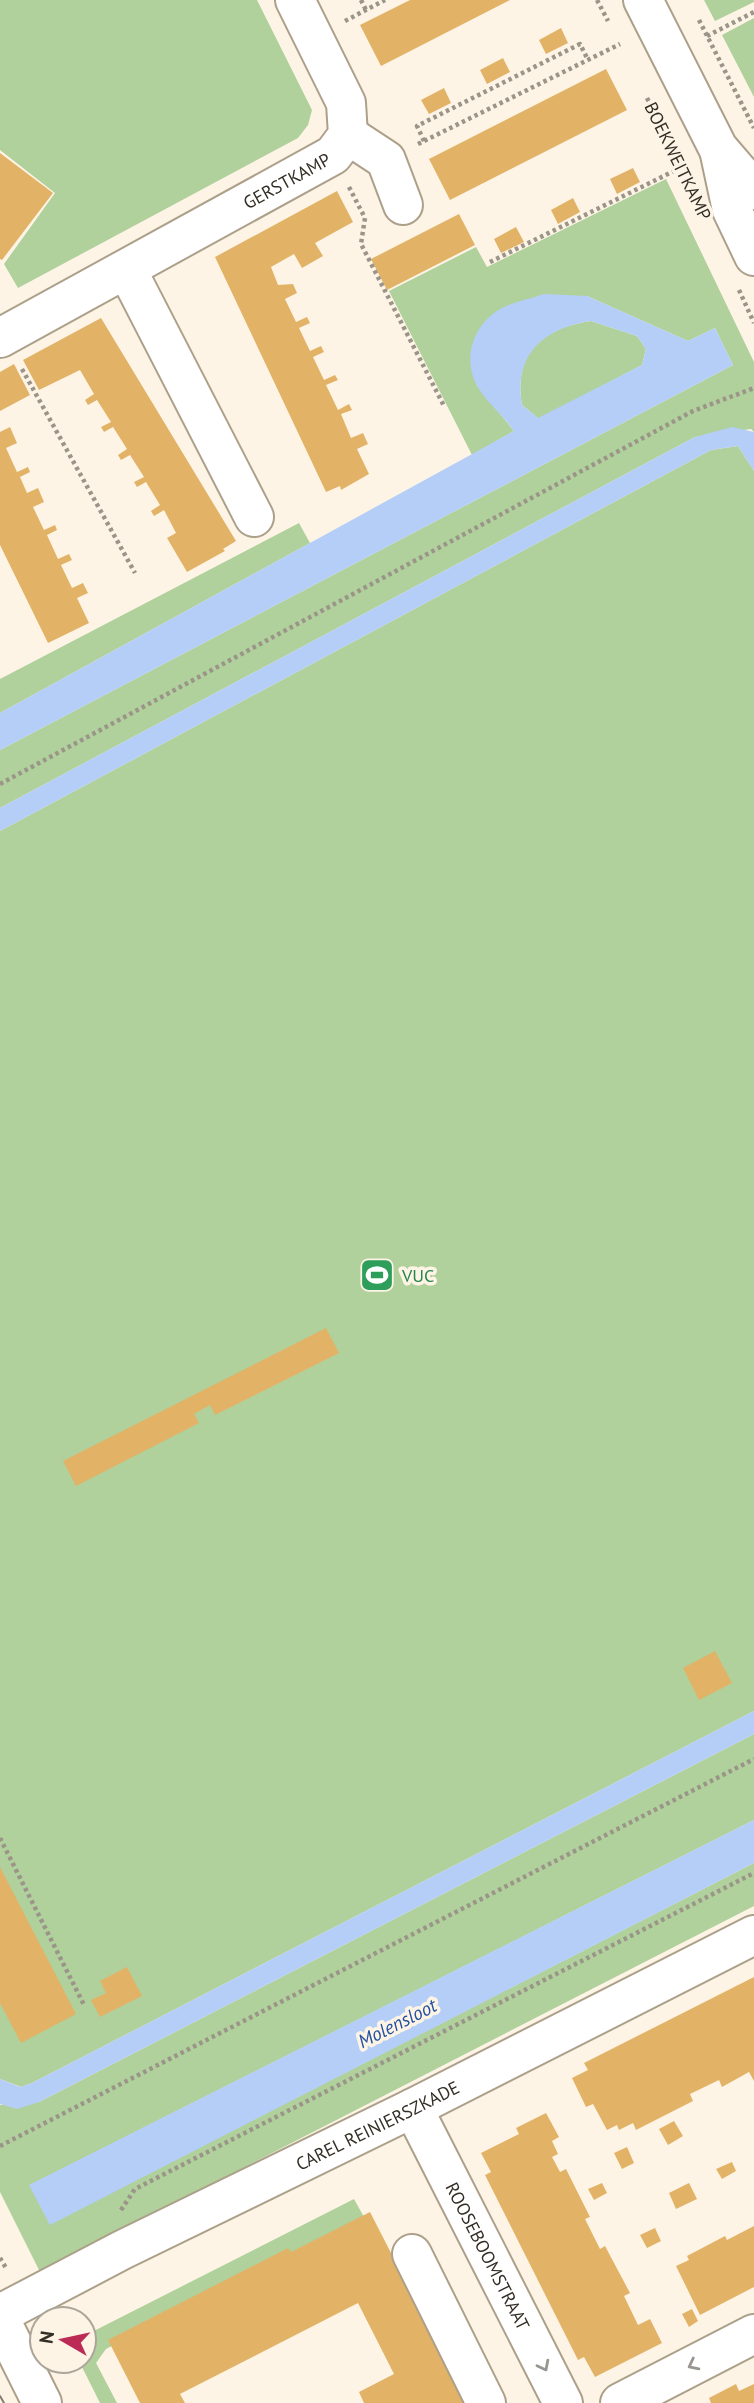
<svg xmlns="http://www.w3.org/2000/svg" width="754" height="2403" font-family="'PT Sans',sans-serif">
<rect width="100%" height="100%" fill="#fdf4e6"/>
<path fill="#b0d09c" d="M0 0H257L312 110 308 125 298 138 18 288 4 264 55 193 0 150Z
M704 0H754V2L715 21Z
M754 18V97L722 35Z
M666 179 754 362V432L751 429 695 437 0 808V750L733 365 715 328 688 341 587 296 476 384 514 431 472 455 389 291 476 247 487 267Z
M591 321 637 336 646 349 642 365 539 419 522 405C513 353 543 328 591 321Z
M738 446 754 471V1711L32 2083 21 2087 0 2079V831L711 450Z
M299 523 310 543 0 713V679Z
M754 1734V1820L30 2185 50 2224 754 1863V1906L40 2272 0 2192V2105L39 2102Z
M354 2199 364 2217 106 2349 96 2363 117 2403H100L79 2361H84V2336Z"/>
<path fill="#b4cef8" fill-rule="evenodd" d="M544 294 587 296 688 341 715 328 733 365 0 750V713L514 431C503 415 485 401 476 384 462 356 475 322 502 308 514 302 530 299 544 294ZM591 321 637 336 646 349 642 365 538 418 522 405C513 354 544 328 591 321Z
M732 427 754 432V471L738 446 711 450 0 831V808L695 437Z
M754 1711V1734L39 2102 17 2109 0 2104V2079L20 2087 32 2083Z
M754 1820V1863L50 2225 29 2185Z"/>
<path fill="#e2b366" d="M410 0H510L381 66 360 25Z
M561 28 568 43 546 54 539 40Z
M503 58 510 72 487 84 480 70Z
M606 69 627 110 450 200 429 159Z
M444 88 451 103 429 114 421 100Z
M0 153 53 193 2 260 0 259Z
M633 168 640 182 617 194 610 179Z
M337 191 353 222 315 243 323 256 302 268 294 254 271 267 278 285 293 284 297 293 285 299 296 322 307 317 310 323 299 328 310 351 321 346 324 352 313 357 324 380 335 375 338 380 326 385 338 410 349 404 352 410 341 414 351 438 363 433 368 444 357 449 369 474 341 490 340 486 326 492 215 257Z
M573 198 580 212 558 224 551 210Z
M459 214 475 245 387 290 371 259Z
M516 227 524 242 501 253 494 239Z
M101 318 236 541 223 549 225 551 187 572 167 538 176 533 164 510 154 516 151 511 160 505 146 482 137 487 134 482 144 477 130 455 121 460 118 455 127 449 113 427 104 432 101 427 111 422 97 400 88 405 85 400 94 394 80 370 39 390 23 360Z
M14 364 30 395 0 411V372Z
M10 427 17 443 6 448 17 472 28 467 30 472 20 477 27 493 38 488 44 502 33 507 44 530 55 525 57 530 47 535 58 559 69 554 72 560 61 565 72 588 83 583 88 593 77 598 89 623 48 643 0 545V432Z
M326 1328 339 1353 215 1415 210 1405 194 1414 199 1423 76 1486 63 1461Z
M715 1651 732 1683 699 1700 683 1668Z
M0 1867 76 2014 21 2043 0 2003Z
M127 1967 142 1996 100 2017 91 2000 106 1993 100 1981Z
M754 1977V2081L749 2072 722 2087 719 2080 690 2094 693 2101 636 2130 633 2123 619 2130 617 2125 607 2130 593 2104 586 2107 572 2078 588 2070 584 2063Z
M546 2113 559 2137 552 2141 558 2154 552 2157 560 2172 566 2169 590 2217 585 2219 600 2249 605 2246 630 2293 624 2296 638 2325 650 2319 662 2343 595 2377 584 2357 578 2360 485 2175 491 2172 481 2153 519 2134 516 2128Z
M674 2121 683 2136 668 2145 659 2129Z
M627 2147 634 2163 622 2169 614 2153Z
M732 2162 736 2171 722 2179 716 2169Z
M602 2183 607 2193 594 2200 588 2189Z
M689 2183 697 2199 676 2209 669 2193Z
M370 2212 468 2403H364L359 2392 394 2374 358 2303 180 2394 185 2403H140L108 2340 288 2248 291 2252Z
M754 2226V2287L700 2315 676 2266 689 2260 687 2256 725 2236 727 2240Z
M655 2228 661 2241 647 2248 640 2235Z
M692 2309 698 2321 689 2327 682 2314Z
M736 2384 739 2391 754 2384V2403H711L709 2398Z"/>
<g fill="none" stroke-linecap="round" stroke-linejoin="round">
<g stroke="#ada08a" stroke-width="42">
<g id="minor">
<path d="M643 0 718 148 754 190"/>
<path d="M348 135 386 160 403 205"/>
<path d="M720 154 732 210 754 256"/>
<path d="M127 270 254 517"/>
<path id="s1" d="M0 338 333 155 348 135 346 103 295 0"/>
<path id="s2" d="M413 2108 563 2403"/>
<path d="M412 2254 486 2403"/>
<path id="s3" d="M0 2314 122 2250 413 2108 754 1935"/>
<path d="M0 2319 42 2403"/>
<path d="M620 2403 754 2334"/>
</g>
</g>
<path stroke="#9b9489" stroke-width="4.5" stroke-dasharray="3.5 3.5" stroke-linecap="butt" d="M361 0 366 10
M597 0 608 21
M699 20 754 128
M345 21 385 0
M707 36 754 12
M647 98 682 168
M424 141 417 126 580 44 588 60
M418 144 620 44
M349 187 365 218 361 244 444 406
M490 262 682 167
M739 290 754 323
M22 369 135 573
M0 784 693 411 754 388
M0 1838 84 2005
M0 2146 754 1759
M121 2210 135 2189 754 1873
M0 2258 6 2268"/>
<use href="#minor" stroke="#fff" stroke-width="38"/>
<path stroke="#857e73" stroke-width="2" d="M0 2396 4 2403"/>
</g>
<defs><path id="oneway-chevron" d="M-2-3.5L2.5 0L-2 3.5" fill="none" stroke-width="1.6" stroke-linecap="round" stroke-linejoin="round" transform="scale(1.75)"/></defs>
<g stroke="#999692">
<use href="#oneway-chevron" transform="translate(693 2365) rotate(153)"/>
<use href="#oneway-chevron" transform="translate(544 2366) rotate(63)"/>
</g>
<defs>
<g id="stadium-square" transform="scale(1.75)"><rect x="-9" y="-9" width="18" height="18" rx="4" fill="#2e9e5b" stroke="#fdf4e6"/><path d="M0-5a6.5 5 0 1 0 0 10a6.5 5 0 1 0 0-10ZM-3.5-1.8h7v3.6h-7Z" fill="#fff"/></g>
</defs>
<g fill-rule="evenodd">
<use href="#stadium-square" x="377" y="1275"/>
</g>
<g text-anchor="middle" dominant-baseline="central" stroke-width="7" stroke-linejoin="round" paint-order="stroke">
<g font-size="18" fill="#332e25" stroke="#fdf4e6">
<text transform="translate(678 161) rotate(64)">BOEKWEITKAMP</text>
<text stroke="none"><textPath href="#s1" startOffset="327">GERSTKAMP</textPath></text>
<text stroke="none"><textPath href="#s3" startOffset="422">CAREL REINIERSZKADE</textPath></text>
<text stroke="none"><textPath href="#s2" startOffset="166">ROOSEBOOMSTRAAT</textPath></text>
</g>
<g font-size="18" fill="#27864d" stroke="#fdf4e6" text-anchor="start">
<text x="402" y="1275">VUC</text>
</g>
<g font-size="19" font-style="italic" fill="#2251a1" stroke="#fdf4e6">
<text transform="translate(397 2023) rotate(-27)">Molensloot</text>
</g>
</g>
<g transform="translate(63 2340) rotate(279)"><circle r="33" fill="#fdf4e6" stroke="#aca599" stroke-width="2"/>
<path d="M0-5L12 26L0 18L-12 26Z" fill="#bb2b56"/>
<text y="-10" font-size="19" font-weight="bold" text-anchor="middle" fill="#332e25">N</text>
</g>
</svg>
